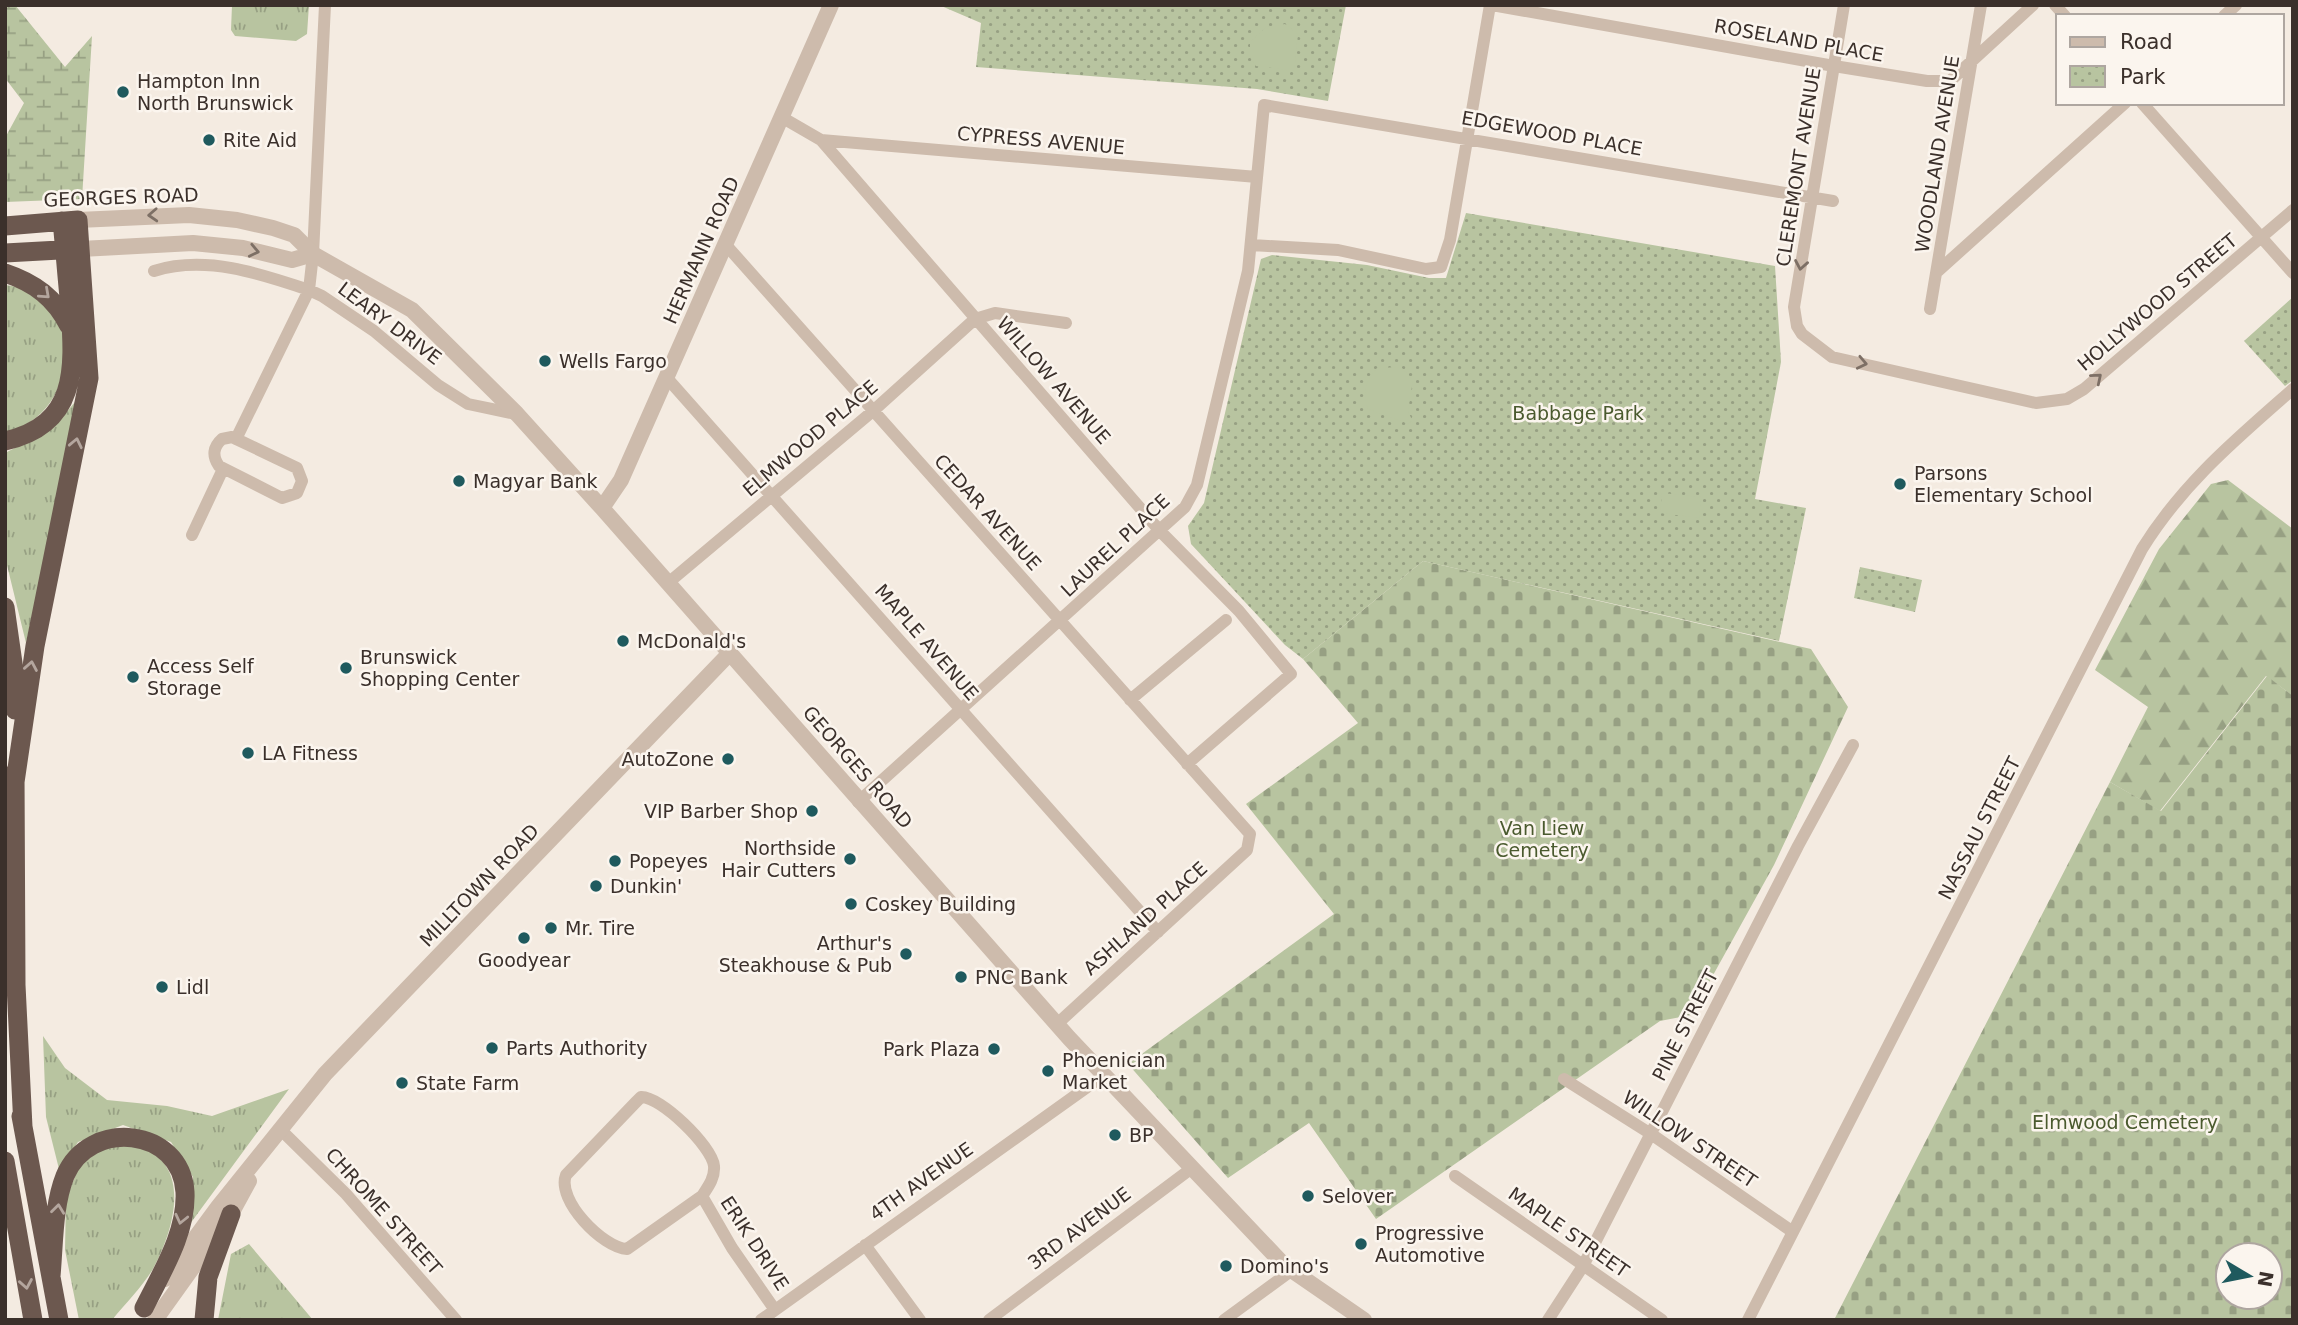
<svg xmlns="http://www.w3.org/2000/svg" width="2298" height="1325" font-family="'DejaVu Sans',sans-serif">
<defs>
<pattern id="grass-tufts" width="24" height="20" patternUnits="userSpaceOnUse" patternTransform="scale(1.75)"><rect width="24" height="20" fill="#b8c4a0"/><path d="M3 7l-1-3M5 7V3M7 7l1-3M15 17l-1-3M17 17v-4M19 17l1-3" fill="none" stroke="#97a083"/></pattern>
<pattern id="forest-firs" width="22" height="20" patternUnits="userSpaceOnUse" patternTransform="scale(1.75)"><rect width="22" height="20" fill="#b8c4a0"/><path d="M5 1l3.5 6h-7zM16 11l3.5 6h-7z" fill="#97a083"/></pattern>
<pattern id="wetland-marsh" width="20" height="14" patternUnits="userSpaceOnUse" patternTransform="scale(1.75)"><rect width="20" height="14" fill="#b8c4a0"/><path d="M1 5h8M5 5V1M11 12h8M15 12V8" fill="none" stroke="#97a083"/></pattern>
<pattern id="cemetery-stones" width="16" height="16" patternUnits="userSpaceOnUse" patternTransform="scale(1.75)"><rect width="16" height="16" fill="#b8c4a0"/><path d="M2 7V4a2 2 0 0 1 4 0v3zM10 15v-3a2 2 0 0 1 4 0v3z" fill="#97a083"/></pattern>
<pattern id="park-dots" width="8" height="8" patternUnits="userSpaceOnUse" patternTransform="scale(1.75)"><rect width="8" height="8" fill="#b8c4a0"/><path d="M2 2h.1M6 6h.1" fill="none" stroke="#97a083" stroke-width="1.8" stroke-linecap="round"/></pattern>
</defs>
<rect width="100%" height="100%" fill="#f4ebe1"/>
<path fill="url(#grass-tufts)" d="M232 5H309L307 34 296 41 235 36 231 30Z
M5 285C86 291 84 416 5 432Z
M81 395 26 643 5 557V453L52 429Z
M43 1036 65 1068 107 1100 167 1106 212 1116 289 1089 187 1228 193 1177 171 1142 123 1125 78 1142 59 1169 46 1117Z
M110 1145C120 1145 133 1144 142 1148 194 1167 172 1234 153 1269 142 1287 125 1304 112 1320H79L65 1250 66 1198 81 1163Z
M249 1244 313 1320H218L231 1254Z"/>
<path fill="url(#forest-firs)" d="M2228 480 2293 529V696L2266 676 2160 811 2110 782 2148 707 2095 670 2159 549 2211 484Z"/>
<path fill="url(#wetland-marsh)" d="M5 5H15L65 67 92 36 82 199 5 202V138L24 103 5 78Z"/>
<path fill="url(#cemetery-stones)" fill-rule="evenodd" d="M1423 561 1811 649 1848 707 1774 865 1691 1015 1660 1021 1376 1219 1309 1123 1228 1178 1128 1064 1334 914 1246 804 1358 723 1303 659Z
M2267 676 2293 696V1320H1834L2110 782 2161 811ZM2228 1255H2270V1297H2228Z"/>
<path fill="url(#park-dots)" d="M939 5H1346L1328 101 1257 89 976 67 981 23Z
M1466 213 1775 266 1781 362 1755 499 1806 508 1779 641 1423 561 1303 659 1285 645 1191 544 1188 526 1204 503 1261 259 1272 255 1367 265 1429 278H1446Z
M2293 297V380L2285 386 2244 341Z
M1860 567 1922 580 1915 612 1854 598Z"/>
<path fill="#b8c4a0" d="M1285 24 1298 34 1294 71 1256 66 1250 57V42L1266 27Z
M1401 367 1413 380 1408 411 1412 420 1409 424 1368 409C1362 392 1366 381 1377 368Z
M1662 493 1701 497 1699 518 1660 513Z"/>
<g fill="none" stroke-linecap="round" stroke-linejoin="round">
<path stroke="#cdbbac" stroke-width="12" d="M1492 5 1834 66 1927 81H1950L2033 5
M1844 5 1794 307 1797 326 1802 334 1832 357 2036 403 2067 399 2084 389 2293 210
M2055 5 2065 16
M2224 16 2236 5
M2142 103 2293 273
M783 118 821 140 1160 531 1239 611 1291 674 1187 764
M821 140 1257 177
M726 245 1250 834 1247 850 1057 1024
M1252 245 1338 250 1426 269 1441 267 1450 240 1490 5
M154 271C205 255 259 273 309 290L322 296 374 331 438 385 468 404 516 414
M1938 271 2125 103
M1930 309 1981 5
M667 378 1158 932
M232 437 297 468 302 481 297 493 282 498 219 466C212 456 213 447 222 439Z
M236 439 309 290 313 254 325 5
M192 535 223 469
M668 583 873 411 975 319 995 313 1066 323
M1130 700 1226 620
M858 802 1185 507 1197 485 1248 271 1264 105 1833 201
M1564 1079 1651 1134 1793 1232
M281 1130 346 1194 456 1320
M1455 1176 1662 1320
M702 1196 627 1249C603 1248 556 1200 566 1175L636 1102 641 1097C660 1096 712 1146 714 1166 715 1178 708 1187 702 1196L732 1248 775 1310
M865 1245 920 1320
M761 1320 1104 1075
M989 1320 1192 1168
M1224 1320 1291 1271
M1548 1320 1583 1266 1798 846 1853 745
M1748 1320 2142 549C2183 483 2235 440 2293 389"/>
<path stroke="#cdbbac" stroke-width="16" d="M78 220 189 215 237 220 273 228 294 235 313 254 412 310 517 414 602 508 1069 1038 1284 1265 1364 1320
M81 249 193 243 243 248 292 260 313 254
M602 508 621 480 831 5
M165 1279 218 1207 325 1074 729 654
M155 1320 231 1214 249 1181"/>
<path stroke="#6c584f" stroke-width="19" d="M5 226 78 220 89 378 35 646 15 782
M5 253 78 249
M5 273C35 283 55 298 69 326
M5 441C79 424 74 367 70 307 67 279 65 250 62 221
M5 607 13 663 15 710
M15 772 16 985 23 1127
M21 1116 59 1320
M5 1161 33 1320
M51 1276C54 1244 53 1206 65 1176 89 1118 181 1127 185 1192 187 1233 161 1273 144 1308
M204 1320 208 1277 231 1214"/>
</g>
<defs><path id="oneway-chevron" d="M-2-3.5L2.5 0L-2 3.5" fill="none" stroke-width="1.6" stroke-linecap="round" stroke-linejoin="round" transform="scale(1.75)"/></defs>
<g stroke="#7d6f65">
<use href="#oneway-chevron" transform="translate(153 215) rotate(177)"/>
<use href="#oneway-chevron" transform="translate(254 251) rotate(12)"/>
<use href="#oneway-chevron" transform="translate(1801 265) rotate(100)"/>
<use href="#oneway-chevron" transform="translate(1862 363) rotate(12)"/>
<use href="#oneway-chevron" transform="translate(2097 378) rotate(-40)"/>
</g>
<g stroke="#b4a69e">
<use href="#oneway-chevron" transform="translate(45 294) rotate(42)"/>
<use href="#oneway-chevron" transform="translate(76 443) rotate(-78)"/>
<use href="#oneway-chevron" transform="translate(31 666) rotate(-80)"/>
<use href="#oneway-chevron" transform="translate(58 1209) rotate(-83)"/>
<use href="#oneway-chevron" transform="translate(181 1219) rotate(103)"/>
<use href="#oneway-chevron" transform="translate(26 1284) rotate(80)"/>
</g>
<g fill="#1f5a5e" stroke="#fbf5ee" stroke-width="2.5">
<circle cx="123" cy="92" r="7"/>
<circle cx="209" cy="140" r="7"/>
<circle cx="545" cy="361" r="7"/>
<circle cx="459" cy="481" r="7"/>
<circle cx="1900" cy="484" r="7"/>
<circle cx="623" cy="641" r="7"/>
<circle cx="346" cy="668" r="7"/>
<circle cx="133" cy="677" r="7"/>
<circle cx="248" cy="753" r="7"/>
<circle cx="728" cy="759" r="7"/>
<circle cx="812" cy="811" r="7"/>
<circle cx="850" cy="859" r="7"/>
<circle cx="615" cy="861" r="7"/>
<circle cx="596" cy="886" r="7"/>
<circle cx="851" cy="904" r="7"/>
<circle cx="551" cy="928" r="7"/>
<circle cx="524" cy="938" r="7"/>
<circle cx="906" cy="954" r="7"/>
<circle cx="961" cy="977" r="7"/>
<circle cx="162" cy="987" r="7"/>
<circle cx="492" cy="1048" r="7"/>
<circle cx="994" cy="1049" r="7"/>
<circle cx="1048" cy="1071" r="7"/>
<circle cx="402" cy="1083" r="7"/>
<circle cx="1115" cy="1135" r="7"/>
<circle cx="1308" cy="1196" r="7"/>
<circle cx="1361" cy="1244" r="7"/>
<circle cx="1226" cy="1266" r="7"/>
</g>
<g text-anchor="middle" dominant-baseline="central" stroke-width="5" stroke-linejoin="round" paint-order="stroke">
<g font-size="19" fill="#3b302b" stroke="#fbf5ee">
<text transform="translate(1799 40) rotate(10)">ROSELAND PLACE</text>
<text transform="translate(1552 133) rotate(10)">EDGEWOOD PLACE</text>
<text transform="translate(1041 140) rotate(5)">CYPRESS AVENUE</text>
<text transform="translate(1937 154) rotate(-81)">WOODLAND AVENUE</text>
<text transform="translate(1798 167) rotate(-81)">CLEREMONT AVENUE</text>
<text transform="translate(121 197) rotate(-2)">GEORGES ROAD</text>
<text transform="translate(701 250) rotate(-66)">HERMANN ROAD</text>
<text transform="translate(2157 302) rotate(-40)">HOLLYWOOD STREET</text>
<text transform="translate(390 323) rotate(37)">LEARY DRIVE</text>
<text transform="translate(1054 380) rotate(49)">WILLOW AVENUE</text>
<text transform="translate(810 438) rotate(-40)">ELMWOOD PLACE</text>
<text transform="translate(988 512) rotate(48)">CEDAR AVENUE</text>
<text transform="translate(1115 545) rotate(-43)">LAUREL PLACE</text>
<text transform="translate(927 642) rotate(49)">MAPLE AVENUE</text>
<text transform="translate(858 767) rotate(49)">GEORGES ROAD</text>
<text transform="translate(1979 828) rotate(-63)">NASSAU STREET</text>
<text transform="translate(479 885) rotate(-46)">MILLTOWN ROAD</text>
<text transform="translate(1145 918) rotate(-42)">ASHLAND PLACE</text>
<text transform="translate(1685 1025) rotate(-63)">PINE STREET</text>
<text transform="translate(1690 1139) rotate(34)">WILLOW STREET</text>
<text transform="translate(921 1181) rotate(-35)">4TH AVENUE</text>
<text transform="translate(384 1211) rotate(48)">CHROME STREET</text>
<text transform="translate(1079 1228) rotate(-37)">3RD AVENUE</text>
<text transform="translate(1569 1232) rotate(35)">MAPLE STREET</text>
<text transform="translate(755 1243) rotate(57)">ERIK DRIVE</text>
</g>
<g font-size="19" fill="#3b302b" stroke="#fbf5ee" text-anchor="start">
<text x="137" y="81">Hampton Inn<tspan x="137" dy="22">North Brunswick</tspan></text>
<text x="223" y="140">Rite Aid</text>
<text x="559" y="361">Wells Fargo</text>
<text x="1914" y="473">Parsons<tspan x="1914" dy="22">Elementary School</tspan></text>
<text x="473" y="481">Magyar Bank</text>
<text x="637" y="641">McDonald's</text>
<text x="360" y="657">Brunswick<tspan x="360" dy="22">Shopping Center</tspan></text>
<text x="147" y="666">Access Self<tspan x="147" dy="22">Storage</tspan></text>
<text x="262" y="753">LA Fitness</text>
<text x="714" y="759" text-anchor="end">AutoZone</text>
<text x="798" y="811" text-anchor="end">VIP Barber Shop</text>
<text x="836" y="848" text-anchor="end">Northside<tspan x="836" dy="22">Hair Cutters</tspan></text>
<text x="629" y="861">Popeyes</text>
<text x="610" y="886">Dunkin'</text>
<text x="865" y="904">Coskey Building</text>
<text x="565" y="928">Mr. Tire</text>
<text x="892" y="943" text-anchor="end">Arthur's<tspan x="892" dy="22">Steakhouse &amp; Pub</tspan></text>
<text x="524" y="960" text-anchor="middle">Goodyear</text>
<text x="975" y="977">PNC Bank</text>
<text x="176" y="987">Lidl</text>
<text x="506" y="1048">Parts Authority</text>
<text x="980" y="1049" text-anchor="end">Park Plaza</text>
<text x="1062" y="1060">Phoenician<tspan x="1062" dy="22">Market</tspan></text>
<text x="416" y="1083">State Farm</text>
<text x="1129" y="1135">BP</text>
<text x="1322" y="1196">Selover</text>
<text x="1375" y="1233">Progressive<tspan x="1375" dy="22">Automotive</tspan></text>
<text x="1240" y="1266">Domino's</text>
</g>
<g font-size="19" fill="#4a5a2e" stroke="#fbf5ee">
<text x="1578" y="413">Babbage Park</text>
<text x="1542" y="828">Van Liew<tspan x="1542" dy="22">Cemetery</tspan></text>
<text x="2125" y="1122">Elmwood Cemetery</text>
</g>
</g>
<rect width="2298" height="1325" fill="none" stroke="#3b302b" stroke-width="14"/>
<rect x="2056" y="14" width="228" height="91" fill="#fbf5ee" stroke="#aea6a0" stroke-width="2"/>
<rect x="2070" y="37" width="35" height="10" fill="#cdbbac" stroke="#aea6a0" stroke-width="2"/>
<text x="2120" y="49" font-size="21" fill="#3b302b">Road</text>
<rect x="2070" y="66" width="35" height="21" fill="url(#park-dots)" stroke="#aea6a0" stroke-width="2"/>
<text x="2120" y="84" font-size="21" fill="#3b302b">Park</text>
<g transform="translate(2249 1276) rotate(100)"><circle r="33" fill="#fbf5ee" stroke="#aea6a0" stroke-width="2"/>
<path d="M0-5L12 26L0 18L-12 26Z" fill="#1f5a5e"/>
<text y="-10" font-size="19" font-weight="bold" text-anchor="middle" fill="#3b302b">N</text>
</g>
</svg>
